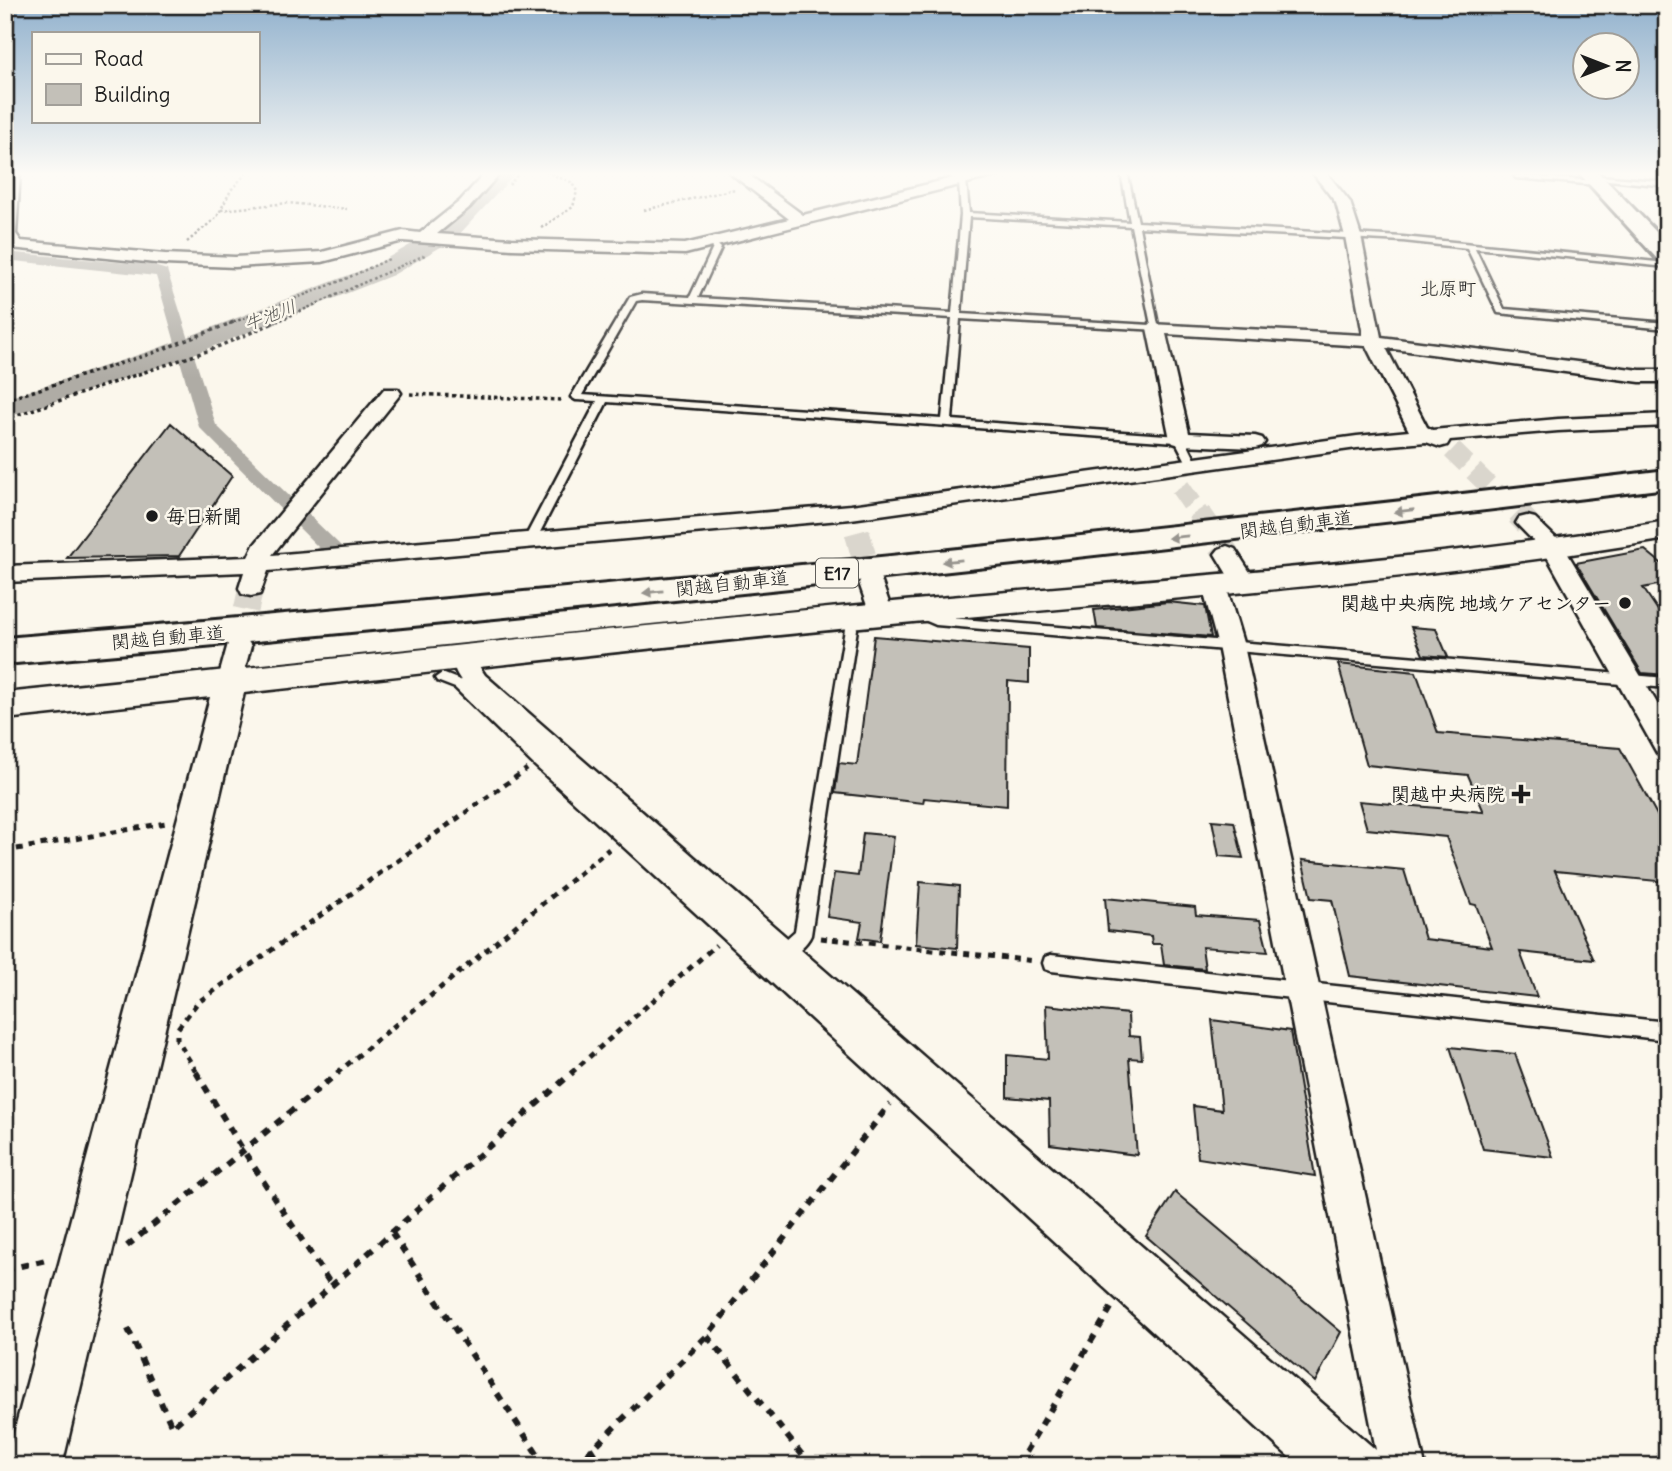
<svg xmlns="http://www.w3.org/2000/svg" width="1672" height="1471" font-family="Delius,'Klee One',sans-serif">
<rect width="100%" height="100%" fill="#fbf7ec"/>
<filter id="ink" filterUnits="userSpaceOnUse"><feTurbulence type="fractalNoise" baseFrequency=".0143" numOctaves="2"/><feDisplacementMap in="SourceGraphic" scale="14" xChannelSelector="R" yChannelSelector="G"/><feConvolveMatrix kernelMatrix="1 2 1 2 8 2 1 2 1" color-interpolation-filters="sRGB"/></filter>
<g filter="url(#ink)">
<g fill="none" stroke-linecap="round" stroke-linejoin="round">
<path fill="#afaca5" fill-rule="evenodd" d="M5 252 151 265 167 270 216 425 341 546 344 551 341 556H327L199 427 156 276 5 260Z"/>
<path fill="#afaca5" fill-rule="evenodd" d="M495 172H517L456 238 393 275 176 361 5 418V399L156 349 375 265 440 228Z"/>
</g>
<path fill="#c3c0b8" stroke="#1c1c1c" stroke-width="2" d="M171 423 232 476 179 556 67 558Z
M1645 550 1667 568V583L1643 588 1667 624V675L1642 673 1576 563Z
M1168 602 1205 606 1211 637 1097 628 1094 610Z
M1411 627 1436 629 1448 657 1423 655Z
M874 636 1029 649V683L1008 681 1007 806 924 798 923 803 835 793 839 763 857 765Z
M1338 664 1416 672 1438 733 1620 748 1667 833V882L1555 871 1594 960 1520 952 1537 997 1350 976 1332 900 1311 898 1302 860 1404 870 1425 939 1492 947 1476 905 1471 904 1446 837 1367 829 1359 801 1484 812 1468 775 1367 765Z
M1212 820 1234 822 1243 858 1219 856Z
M863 833 894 836 880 941 859 938 862 922 827 917 834 873 858 876Z
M920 882 959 886 957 948 916 944Z
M1105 898 1195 907 1196 915 1260 920 1268 952 1202 947 1205 969 1164 965 1161 944H1152L1151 936 1108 931Z
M1046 1005 1128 1014 1129 1036 1140 1037 1142 1059 1129 1058 1137 1155 1050 1144 1049 1101 1007 1097V1055L1048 1059Z
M1212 1020 1290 1031 1315 1176 1198 1158 1193 1106 1222 1110Z
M1450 1047 1515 1054 1553 1157 1483 1149Z
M1175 1192 1341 1332 1315 1382 1146 1236Z"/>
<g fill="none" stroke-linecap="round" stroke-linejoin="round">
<path stroke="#dad6cd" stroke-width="20" stroke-dasharray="20 10" stroke-linecap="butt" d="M1452 450 1520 516
M1180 487 1200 516"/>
<path stroke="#dad6cd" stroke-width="25" stroke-dasharray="25 12" stroke-linecap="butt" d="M1199 514 1227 554
M1518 514 1527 523
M857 532 871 583
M238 646 251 588"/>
<g stroke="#1c1c1c" stroke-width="5">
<path id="service" d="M944 172H952L966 181 969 213 1130 222 1121 172H1127L1138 222 1403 237 1667 263V267L1475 248 1504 309 1667 323V329L1498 313 1467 248 1403 241 1139 227 1159 330 960 319 952 420 1180 436 1185 439 1197 463 1196 465H1188L1176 442 607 402 537 538 531 542 527 541 525 538 597 401 576 400 571 397 630 297 642 294 690 297 713 248 709 243 713 241 721 248 698 298 952 313 961 215 959 182ZM969 217 1131 226 1151 325 961 314ZM642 300 952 318 942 419 582 395 636 301Z
M1514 175 1597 181 1601 183 1597 185 1516 178Z
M1591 175 1667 182V186L1589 178Z
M922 606 938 617 1667 678V688L936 625 922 619 916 610Z
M849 613 855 617 857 629 811 935C807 945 792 957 782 961L776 958 774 953 776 948 795 931 845 629 843 617Z
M442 673 465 682 544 757 1324 1458 1328 1466H1299L534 765 455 688 437 681 435 678Z
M1051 955 1667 1022V1040L1051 971 1045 969 1043 963 1045 957Z"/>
</g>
<g stroke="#1c1c1c" stroke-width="5">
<path id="minor" d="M6 172H20L16 234 21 241 165 254 235 257 322 252 403 231 420 233 460 201 486 172H501L470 207 437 234 512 239 685 244 789 219 729 172H745L803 215 977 172H1001L999 175 685 254 512 249 403 241 322 262 235 267 165 264 11 248 5 245Z
M1312 172H1326L1350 202 1361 236 1381 337 1640 370H1667V382H1640L1386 348 1427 427 1432 430 1558 419 1667 414V426L1558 431 1450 440 1447 445 1440 447 1426 442 1357 448 851 519 268 571 260 594 251 596 242 594 239 588 244 572 5 582V566L248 557 254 545 384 389H398L401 393 398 397 272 555 851 505 1357 436 1409 431 1366 346 1166 334 1189 433 1255 436 1262 438 1265 442 1262 446 1255 448 1180 445 1173 443 1170 439 1147 328 1150 324 1363 335 1345 236 1336 203Z
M1527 516 1535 518 1562 544 1667 720V756L1657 753 1545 553 1516 523 1519 518Z
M1227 546 1235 549 1257 583 1254 589 1245 591 1236 589 1215 554 1219 549Z
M871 575 880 577 893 614 890 620 881 623 872 620 859 583 862 577Z
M1214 578 1223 580 1226 586 1244 646 1425 1466H1324L467 689C458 676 448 666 457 650L466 648 475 650 479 666 485 675 1376 1450 1218 646 1202 586 1205 580Z
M238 637 247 640 251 646 239 690 230 693 221 690 217 683 229 640Z"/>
</g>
<g stroke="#1c1c1c" stroke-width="5">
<path id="tertiary" d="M1667 521V539C1421 581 1172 598 924 621 697 642 471 668 244 693L62 1466H5L210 697 5 719V693C286 664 567 633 849 606 1122 580 1396 566 1667 521Z"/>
</g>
<g stroke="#1c1c1c" stroke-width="6">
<path id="primary" d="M1578 172H1598L1667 243V263L1659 261Z"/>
</g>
<g stroke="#1c1c1c" stroke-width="6">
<path id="motorway" d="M1667 470V488C1114 556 560 615 5 664V638C560 592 1114 536 1667 470Z"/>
</g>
<path stroke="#1c1c1c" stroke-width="2.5" stroke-dasharray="2.5 2.5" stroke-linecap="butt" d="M509 185 520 172
M221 210 288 203 347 209
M644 210 735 189
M541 228 573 207 577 191 571 182 546 172
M187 242 217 217 231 190 247 172
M229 324 343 280 389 259
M272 324 425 255"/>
<path stroke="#1c1c1c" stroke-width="3.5" stroke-dasharray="3.5 3.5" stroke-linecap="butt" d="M410 394 562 400
M5 400 153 353 234 322
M5 419 210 350 276 322"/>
<path stroke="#1c1c1c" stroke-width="5" stroke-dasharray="6 6" stroke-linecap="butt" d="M5 851 166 823
M821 938 1035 961
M178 1028 197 1003 527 769
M177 1035V1040L197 1073
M337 1073 609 849
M571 1073 716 945"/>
<path stroke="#1c1c1c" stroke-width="6" stroke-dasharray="8 8" stroke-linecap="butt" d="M196 1072 243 1150 332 1286
M392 1233 545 1466
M127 1246 339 1072
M5 1270 50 1259
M128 1329 172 1427 573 1072
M707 1336 811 1466
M590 1448 602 1466
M575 1466 707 1336 890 1104
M1017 1466 1111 1308"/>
<use href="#service" fill="#fbf7ec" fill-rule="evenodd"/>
<use href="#minor" fill="#fbf7ec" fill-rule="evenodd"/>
<use href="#tertiary" fill="#fbf7ec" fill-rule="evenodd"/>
<use href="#primary" fill="#fbf7ec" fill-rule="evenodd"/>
<use href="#motorway" fill="#fbf7ec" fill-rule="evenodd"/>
</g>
<defs><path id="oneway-solid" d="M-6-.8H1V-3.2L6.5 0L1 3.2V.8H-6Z" transform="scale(1.75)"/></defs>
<g fill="#97948e">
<use href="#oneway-solid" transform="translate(1404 511) rotate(173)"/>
<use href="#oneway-solid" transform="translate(1178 537) rotate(174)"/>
<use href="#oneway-solid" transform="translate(952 561) rotate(174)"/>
<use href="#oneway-solid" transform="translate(653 592) rotate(174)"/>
</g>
</g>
<linearGradient id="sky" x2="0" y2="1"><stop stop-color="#91b1cd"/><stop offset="0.46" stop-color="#fdfbf6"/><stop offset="1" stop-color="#fdfbf6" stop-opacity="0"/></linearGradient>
<rect width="1672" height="378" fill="url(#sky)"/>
<g fill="#1c1c1c" stroke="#fbf7ec" stroke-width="2.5">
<circle cx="152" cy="516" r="7"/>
<circle cx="1625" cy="603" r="7"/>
<path d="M1517.5 783.5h7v7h7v7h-7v7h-7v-7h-7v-7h7z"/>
</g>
<g text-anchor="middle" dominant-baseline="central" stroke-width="5" stroke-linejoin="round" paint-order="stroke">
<g font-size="18" font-style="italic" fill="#575653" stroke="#fbf7ec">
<text transform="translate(270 315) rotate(-21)">牛池川</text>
</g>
<rect fill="#fbf7ec" stroke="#5f5e5a" stroke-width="2" x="816" y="558.5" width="42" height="29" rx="5"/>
<g font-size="18" font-weight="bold" fill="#1c1c1c">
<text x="837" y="573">E17</text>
</g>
<g font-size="19" fill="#1c1c1c" stroke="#fbf7ec">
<text x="1448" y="288">北原町</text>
</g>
<g font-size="19" font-weight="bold" fill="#1c1c1c" stroke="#fbf7ec" text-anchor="end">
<text x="166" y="516" text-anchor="start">毎日新聞</text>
<text x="1611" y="603">関越中央病院 地域ケアセンター</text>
<text x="1505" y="794">関越中央病院</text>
</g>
<g font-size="19" fill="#1c1c1c" stroke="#fbf7ec">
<text transform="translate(1296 524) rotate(-7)">関越自動車道</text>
<text transform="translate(732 583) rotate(-6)">関越自動車道</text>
<text transform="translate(168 637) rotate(-5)">関越自動車道</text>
</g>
</g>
<rect width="1672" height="1471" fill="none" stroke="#fbf7ec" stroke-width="28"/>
<rect x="14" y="14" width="1644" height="1443" fill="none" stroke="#1c1c1c" stroke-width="2.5" filter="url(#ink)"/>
<rect x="32" y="32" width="228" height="91" fill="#fbf7ec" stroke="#a29f99" stroke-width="2"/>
<rect x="46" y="54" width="35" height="10" fill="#fbf7ec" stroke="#a29f99" stroke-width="2"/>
<text x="94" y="66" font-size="21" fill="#1c1c1c">Road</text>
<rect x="46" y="84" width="35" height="21" fill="#c3c0b8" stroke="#a29f99" stroke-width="2"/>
<text x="94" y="102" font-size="21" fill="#1c1c1c">Building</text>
<g transform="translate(1606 66) rotate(90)"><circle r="33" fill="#fbf7ec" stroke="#a29f99" stroke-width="2"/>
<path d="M0-5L12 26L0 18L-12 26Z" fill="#1c1c1c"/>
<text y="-10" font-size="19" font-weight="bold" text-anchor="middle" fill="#1c1c1c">N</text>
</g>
</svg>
